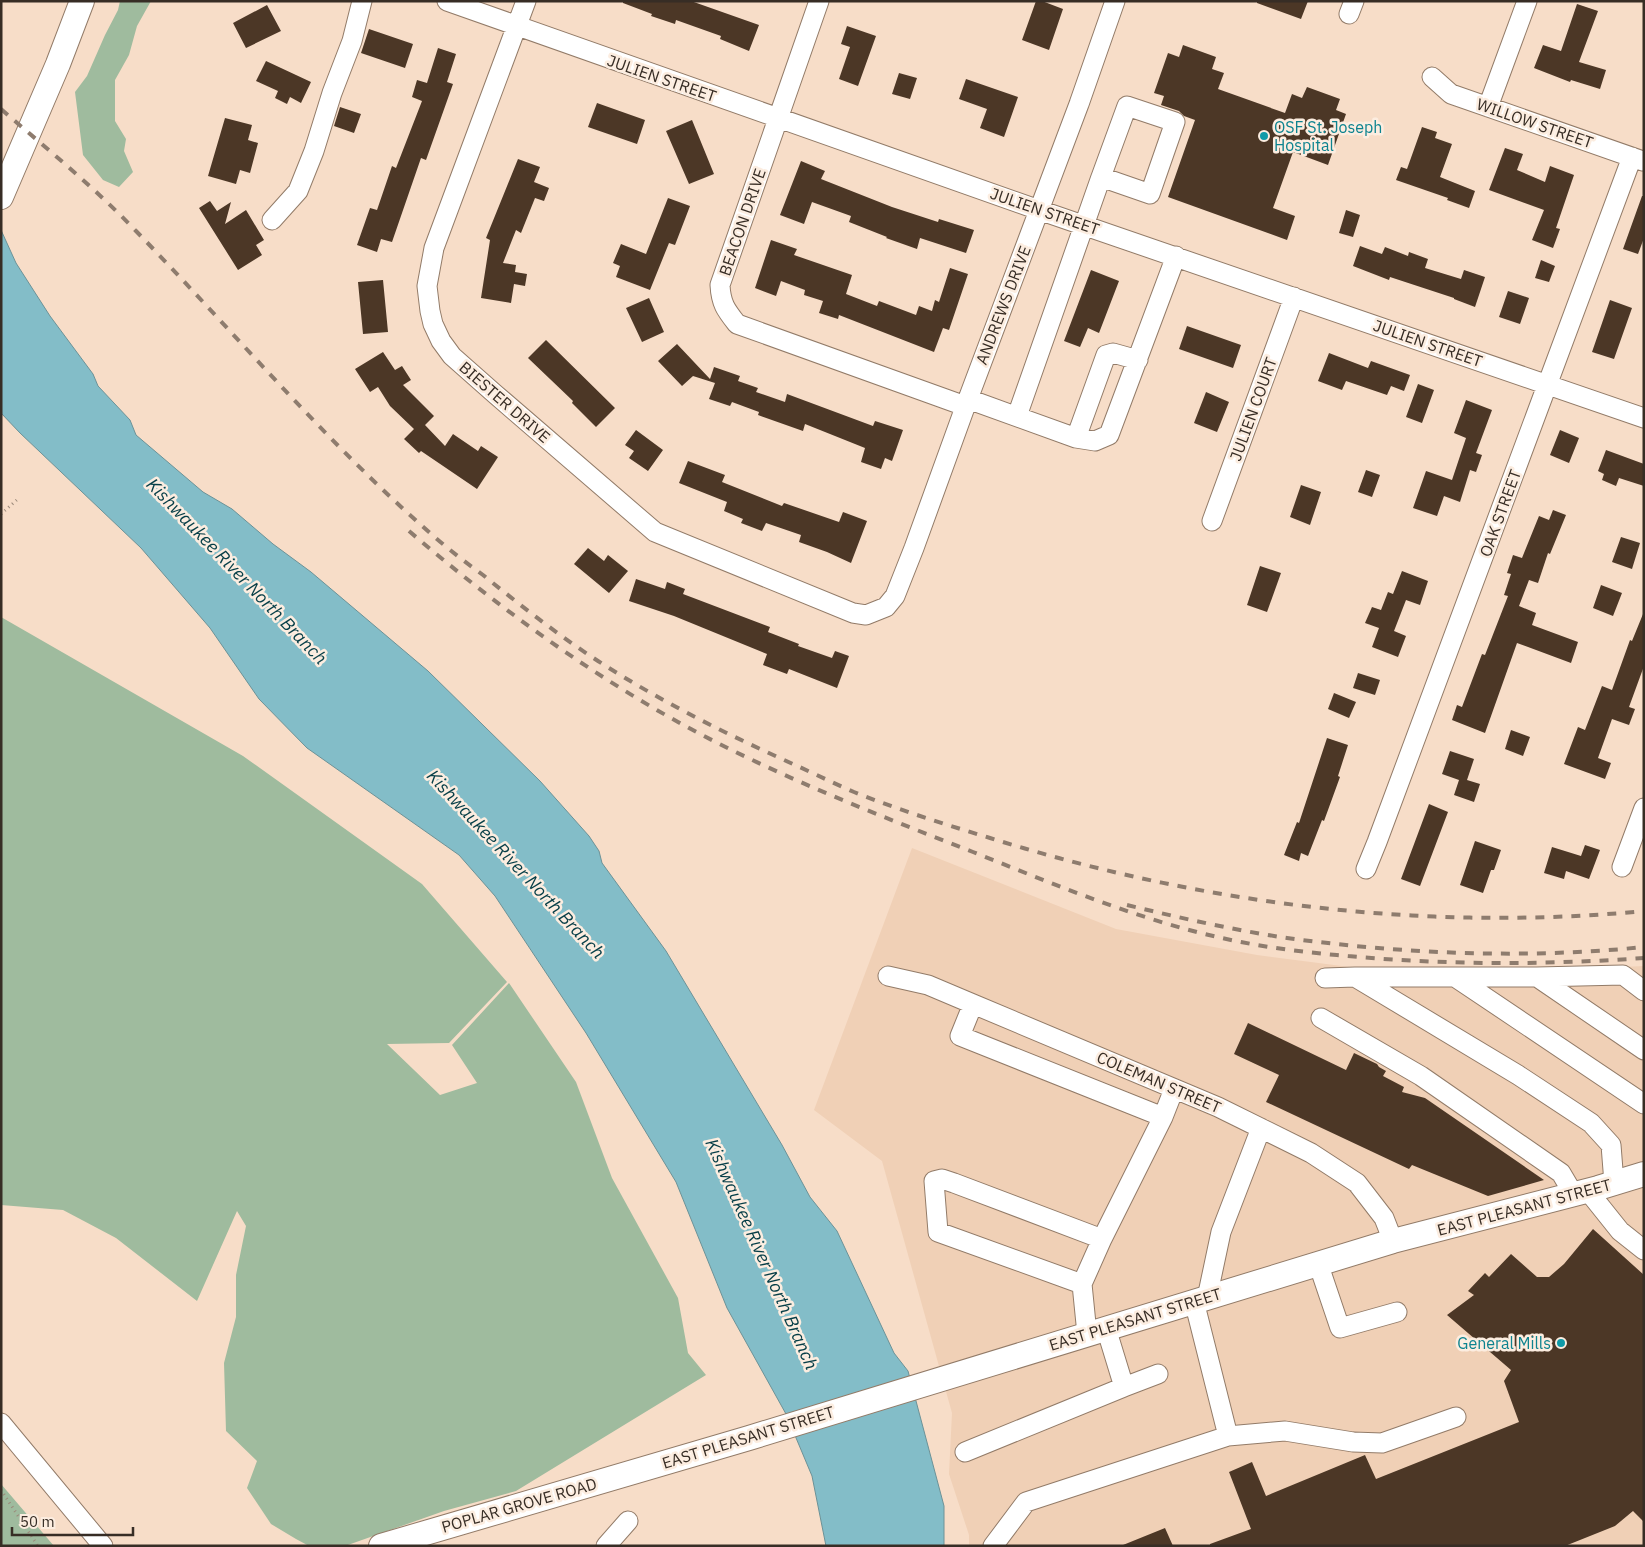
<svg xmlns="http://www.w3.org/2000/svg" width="1645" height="1547" font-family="'IBM Plex Sans',sans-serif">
<rect width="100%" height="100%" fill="#f7ddc8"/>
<path fill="#f0d0b6" d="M912 848 1116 929 1257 955 1365 969 1535 971 1644 966V1546H969V1535L949 1474 952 1413 882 1161 814 1110Z"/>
<path fill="#9fbb9e" d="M120 1H151L137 26 129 55 115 80V121L126 139 124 151 133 172 119 187 103 180 83 155 75 92 87 76 105 35 118 10Z
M1 617 243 756 422 884 507 982 449 1043 387 1044 440 1095 477 1083 452 1045 509 983 576 1082 612 1178 678 1298 688 1353 706 1375 516 1491 444 1511 345 1546H309L296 1539 271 1524 247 1488 257 1461 226 1431 224 1363 236 1317V1275L246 1226 237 1211 197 1301 116 1238 63 1210 1 1205Z
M1 1484 54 1546H1Z"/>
<path fill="#83bdc8" stroke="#6c9297" d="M1 230 16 263 50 316 93 374 98 386 130 420 136 435 203 492 232 509 273 544 311 572 428 671 540 781 589 836 599 851 602 863 666 951 782 1145 810 1197 837 1231 894 1353 908 1371 944 1506V1546H826L812 1476 786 1414 727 1308 676 1182 586 1033 495 896 459 855 307 748 259 699 210 628 141 548 20 433 1 413Z"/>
<path fill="#4c3726" d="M623 1H691L759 25 749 51 720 39 721 36 676 20 675 24 651 16 652 14 623 3Z
M1036 1H1042L1063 9 1049 50 1022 40Z
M1257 1H1308L1301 19 1257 3Z
M1577 4 1598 11 1579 62 1606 70 1600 89 1571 80 1570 82 1534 68 1543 45 1561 51Z
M267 5 281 31 246 48 233 23Z
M847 26 876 36 858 86 839 79 850 47 841 44Z
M369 29 413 44 405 68 361 53Z
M1183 45 1216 57 1212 69 1224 73 1218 89 1285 113 1292 94 1302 98 1307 87 1340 99 1336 110 1346 114 1328 165 1293 152 1273 208 1295 216 1287 240 1168 197 1195 120 1184 116 1179 111 1161 105 1164 96 1154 93 1168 53 1179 57Z
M438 48 456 54 447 82 453 84 426 160 421 158 392 242 381 239 377 252 357 245 370 208 377 210 392 166 396 168 422 101 412 97 417 80 427 83Z
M266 61 311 82 301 103 290 97 287 104 275 98 278 91 256 81Z
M899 73 917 78 910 99 892 94Z
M966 79 1018 97 1004 137 980 128 987 109 959 99Z
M597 103 645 120 637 144 588 127Z
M340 107 361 114 354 133 334 126Z
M225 118 252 125 248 140 258 143 250 173 240 170 236 184 208 176Z
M692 120 714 174 689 184 666 131Z
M1422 127 1437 132 1435 138 1452 144 1440 177 1475 191 1469 208 1447 200 1448 198 1396 180 1401 167 1407 169Z
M1505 148 1523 154 1517 170 1545 182 1550 166 1574 175 1556 228 1560 229 1553 248 1532 240 1544 210 1489 190Z
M518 159 540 167 534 182 549 188 544 201 535 198 521 233 516 230 503 263 516 265 515 272 527 274 525 286 514 284 511 303 481 298 490 240 486 238Z
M801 161 825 171 821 179 892 207 938 222 939 219 974 230 966 253 920 238 917 249 886 238 887 237 849 222 851 216 812 202 804 224 780 215Z
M1642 196H1644V238L1638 254 1623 249Z
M668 198 690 206 675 245 669 243 650 290 616 277 620 266 613 263 621 244 646 254Z
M210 201 217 211 231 202 225 224 246 210 264 240 256 245 262 255 238 270 199 208Z
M1346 210 1360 215 1353 237 1339 233Z
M771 240 797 249 794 255 852 275 846 294 877 306 879 301 916 315 919 306 932 311 935 300 939 302 950 268 968 274 949 330 943 328 934 352 839 315 838 319 819 313 823 301 804 295 805 290 781 281 776 296 755 288Z
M1360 246 1382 254 1385 247 1408 256 1409 252 1428 259 1425 268 1461 279 1464 270 1485 277 1475 307 1454 299V298L1390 277 1389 280 1353 266Z
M1541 260 1555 266 1549 282 1535 278Z
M1091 270 1119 281 1099 333 1088 328 1080 347 1064 341Z
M383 280 388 332 363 334 358 282Z
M1508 291 1529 298 1520 324 1499 317Z
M649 298 664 332 642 342 626 308Z
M1610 300 1632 308 1614 359 1592 352Z
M1187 326 1241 345 1233 368 1179 349Z
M546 340 615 408 596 427 572 403 573 401 528 358Z
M677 344 710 379 714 367 740 376 738 381 758 388 756 392 785 402 787 394 873 426 875 421 903 430 892 461 885 458 881 469 861 462 865 448 805 424 803 431 758 415 759 412 732 402 730 406 709 399 715 383 693 376 682 386 658 361Z
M383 352 395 370 402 366 411 380 403 385 434 416 425 425 445 446 453 434 478 451 481 446 498 457 477 489 421 451 419 453 404 439 414 429 390 406 378 387 370 392 355 369Z
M1329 353 1368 368 1371 361 1410 375 1404 391 1391 386 1387 395 1346 381 1342 390 1318 381Z
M1418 384 1434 390 1422 423 1406 417Z
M1206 392 1229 402 1217 432 1194 423Z
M1466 400 1492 410 1476 453 1482 455 1476 472 1470 470 1460 502 1444 496 1437 516 1413 508 1426 471 1452 480 1466 438 1454 433Z
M636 430 663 450 648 471 629 458 634 451 625 445Z
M1560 430 1579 438 1569 463 1550 455Z
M1606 450 1644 464V486L1619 478 1616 486 1602 480 1604 474 1598 471Z
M688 461 725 475 722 482 782 506 784 503 839 522 843 512 867 521 851 563 827 552 799 542 801 535 766 523 762 531 741 523 743 519 724 511 727 502 679 483Z
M1366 470 1380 475 1372 497 1358 492Z
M1301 485 1321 492 1310 525 1290 517Z
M1553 510 1566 515 1550 554 1548 553 1538 583 1529 580 1519 606 1536 613 1532 625 1578 642 1571 663 1517 643 1485 733 1452 720 1457 705 1462 707 1482 654 1485 655 1508 596 1504 595 1511 574 1507 573 1513 555 1522 558 1539 516 1549 520Z
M1621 537 1640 543 1632 569 1612 562Z
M588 548 604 561 608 555 628 571 609 593 574 564Z
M1260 566 1281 573 1267 612 1247 605Z
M1402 571 1428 581 1420 605 1406 600 1394 631 1406 636 1398 657 1372 647 1379 628 1365 623 1372 607 1381 610 1388 592 1393 594Z
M636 579 665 589 667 582 685 589 683 594 770 627 768 632 799 644 798 646 832 658 835 651 849 656 837 688 789 669 787 674 763 665 767 654 674 616 629 601Z
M1601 585 1622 593 1613 616 1593 608Z
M1643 614 1644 666 1629 707 1635 709 1629 725 1612 719 1598 758 1611 763 1605 779 1564 764 1578 727 1585 730 1602 686 1612 690 1630 640 1632 641Z
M1358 673 1380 680 1375 695 1353 688Z
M1334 693 1356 702 1349 718 1328 709Z
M1511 730 1530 737 1523 756 1505 749Z
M1327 738 1348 745 1338 776 1340 777 1324 821 1322 820 1308 856 1301 853 1299 861 1284 855 1297 822 1299 823Z
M1450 751 1474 759 1467 780 1480 784 1474 802 1454 795 1459 780 1442 774Z
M1429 804 1448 812 1420 886 1401 879Z
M1475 841 1501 850 1494 870H1491L1483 893 1460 885Z
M1585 845 1600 850 1589 879 1566 871 1564 879 1544 873 1552 847 1581 856Z
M1248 1023 1346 1070 1354 1053 1377 1064 1379 1067 1386 1071 1383 1076 1404 1087 1402 1092 1425 1098 1544 1180 1488 1196 1412 1165 1409 1169 1266 1102 1279 1075 1234 1054Z
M1593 1229 1644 1275V1522L1633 1511 1615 1526 1565 1546H1210V1544L1251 1529 1229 1472 1252 1462 1266 1496 1365 1455 1376 1479 1519 1422 1504 1381 1511 1370 1447 1315 1474 1295 1468 1291 1485 1273 1489 1277 1511 1254 1537 1277H1549L1564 1264Z
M1165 1528 1173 1546H1123V1545Z"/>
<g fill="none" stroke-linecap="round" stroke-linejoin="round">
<g stroke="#927b68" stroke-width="21">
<path id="minor" d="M447 1 1039 210 1644 418
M526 1 434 248 427 286 430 311 433 324 441 341 452 356 495 394 655 532 853 613 866 615 886 607 895 596 914 548 968 399 1079 104 1115 1
M819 1 720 285C721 304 726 310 737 324L965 406
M1349 14 1354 1
M1432 77 1451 94 1643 161
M1488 107 1527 1
M272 220 298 191 314 151 332 93 352 41 362 1
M968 399 1076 438 1095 441 1109 435 1176 256
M1017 416 1101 177 1150 194 1175 122 1127 106 1101 177
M1076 438 1106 355 1113 353 1138 360
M1212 521 1294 297
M1622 867 1644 808
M1366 869 1377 842 1632 157
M888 976 928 985 973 1004 1218 1107 1311 1153 1357 1183 1384 1218 1393 1241
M1355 977 1518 1075 1591 1123 1611 1145 1614 1183
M1455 977 1644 1104
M1537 977 1644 1050
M1325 978 1355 977H1537L1623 975 1644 991
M973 1004 960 1036 1163 1117
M1321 1018 1421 1076 1561 1173 1574 1195
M1588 1191 1620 1231 1644 1250
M1318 1263 1340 1328 1397 1312
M1082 1284 938 1232 934 1181 942 1179 954 1183 1102 1239
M1207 1298 1221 1232 1261 1128
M1087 1334 1082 1284 1102 1239 1163 1117 1174 1089
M1124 1387 1158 1374
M1 1423 103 1546
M1228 1436 1285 1431 1353 1442 1382 1443 1456 1417
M965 1452 1124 1387 1106 1328
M606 1546 628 1521
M993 1546 1026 1502 1228 1436 1194 1301"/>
</g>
<g stroke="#927b68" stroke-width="26">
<path id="major" d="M1 197 58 64 82 1
M381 1546 749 1438 1393 1241 1598 1188 1644 1174"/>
</g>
<path stroke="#9b897a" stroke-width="3" stroke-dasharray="1 4" stroke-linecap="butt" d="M1 514 19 498
M1 1490 38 1546"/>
<use href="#minor" stroke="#fff" stroke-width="19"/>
<use href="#major" stroke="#fff" stroke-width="24"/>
<path stroke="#8e7c6e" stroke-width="4" stroke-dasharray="9 9" stroke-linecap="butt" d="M1 109C47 149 94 187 136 231 234 332 324 440 430 533 447 548 465 562 483 575 520 605 558 635 598 661 660 701 726 734 793 764 813 773 833 783 854 792 899 810 944 824 990 838 1201 904 1424 932 1644 911
M409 531C493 603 581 668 678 722 772 774 873 813 973 852 1061 887 1148 924 1241 942 1276 949 1312 953 1348 956 1446 965 1545 965 1644 958
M1127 905C1180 918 1234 930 1287 938 1405 954 1526 959 1644 947"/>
</g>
<g fill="#0f9aa8" stroke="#fcede0" stroke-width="2">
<circle cx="1264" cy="136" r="5"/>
<circle cx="1561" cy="1343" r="5"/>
</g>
<g text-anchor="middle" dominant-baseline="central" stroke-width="5" stroke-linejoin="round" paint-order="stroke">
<g font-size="16" fill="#372d25" stroke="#fcede0">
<text transform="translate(662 78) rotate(19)">JULIEN STREET</text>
<text transform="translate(1535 123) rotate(19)">WILLOW STREET</text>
<text transform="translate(1045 211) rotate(19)">JULIEN STREET</text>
<text transform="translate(742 222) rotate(-71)">BEACON DRIVE</text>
<text transform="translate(1003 305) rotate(-69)">ANDREWS DRIVE</text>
<text transform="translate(1428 343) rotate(19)">JULIEN STREET</text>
<text transform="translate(505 402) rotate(41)">BIESTER DRIVE</text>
<text transform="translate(1253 409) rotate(-70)">JULIEN COURT</text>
<text transform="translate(1500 513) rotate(-70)">OAK STREET</text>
<text transform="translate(1159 1082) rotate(23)">COLEMAN STREET</text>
<text transform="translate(1524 1207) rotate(-15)">EAST PLEASANT STREET</text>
<text transform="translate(1135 1319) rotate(-17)">EAST PLEASANT STREET</text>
<text transform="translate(748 1437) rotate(-17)">EAST PLEASANT STREET</text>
<text transform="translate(519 1505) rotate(-16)">POPLAR GROVE ROAD</text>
</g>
<g font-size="16" fill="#0d838f" stroke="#fcede0" text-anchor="start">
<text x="1274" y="127">OSF St. Joseph<tspan x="1274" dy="18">Hospital</tspan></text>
<text x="1551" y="1343" text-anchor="end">General Mills</text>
</g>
<g font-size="18" font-style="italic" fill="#063e47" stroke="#fcede0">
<text transform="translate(237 571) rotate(46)">Kishwaukee River North Branch</text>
<text transform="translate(516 864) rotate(47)">Kishwaukee River North Branch</text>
<text transform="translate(762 1254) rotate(66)">Kishwaukee River North Branch</text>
</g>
</g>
<rect width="1645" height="1547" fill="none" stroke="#372d25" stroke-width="5"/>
<path d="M12 1527v8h121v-8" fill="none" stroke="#372d25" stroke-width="2.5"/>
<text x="20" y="1527" font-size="15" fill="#372d25" stroke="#fcede0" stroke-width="4" paint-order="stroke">50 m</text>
</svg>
